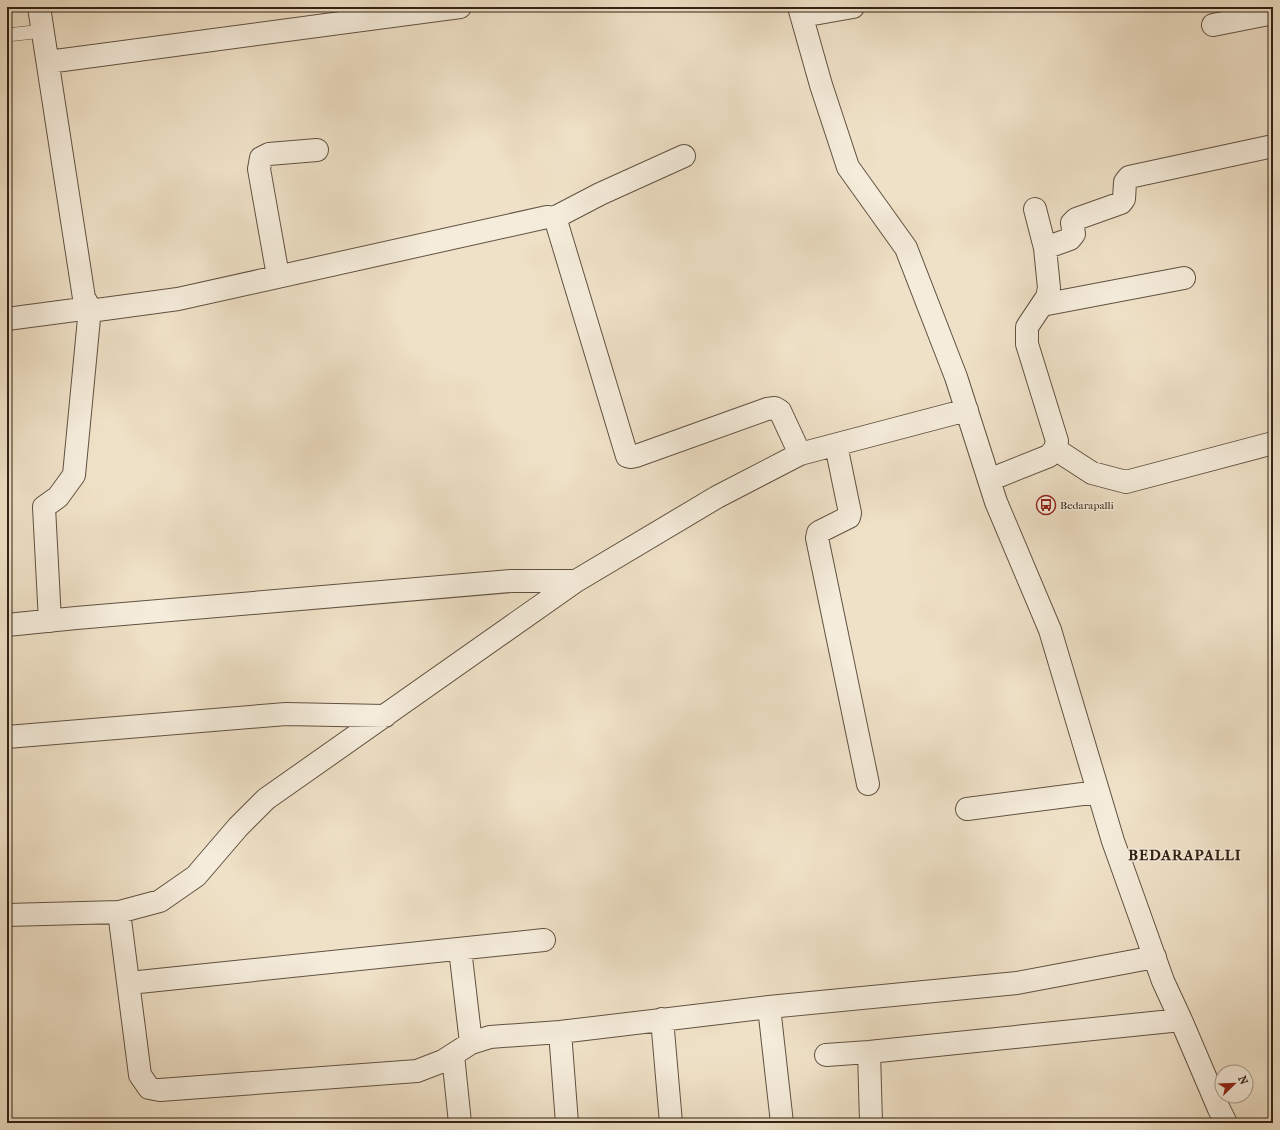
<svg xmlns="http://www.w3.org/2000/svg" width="1280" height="1130" font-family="'IM FELL French Canon',serif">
<rect width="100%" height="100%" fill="#efe1c7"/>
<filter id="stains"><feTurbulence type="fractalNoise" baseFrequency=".005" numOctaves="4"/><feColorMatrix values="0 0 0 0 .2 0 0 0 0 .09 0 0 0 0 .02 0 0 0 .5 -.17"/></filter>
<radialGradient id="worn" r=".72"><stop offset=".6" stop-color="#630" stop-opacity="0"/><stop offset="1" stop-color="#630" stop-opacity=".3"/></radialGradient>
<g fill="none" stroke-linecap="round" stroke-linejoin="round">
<g stroke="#605242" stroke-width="14">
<path id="lane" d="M7 35 43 31"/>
</g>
<g stroke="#605242" stroke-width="24">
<path id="street" d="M39 7 84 298 90 308 97 310 178 299 547 217 554 218 557 224 627 456 631 457 636 456 767 409 775 408 780 411 800 454
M799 7 821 85 848 167 906 248 956 377 996 502 1050 630 1113 841 1163 981 1181 1020 1219 1109 1226 1123
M802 16 853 7
M1213 25 1273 13
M48 62 460 7
M554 218 600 194 684 156
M1045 248 1070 239 1074 234 1072 223 1076 219 1121 203 1124 199 1125 182 1129 177 1273 146
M278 276 259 169 261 158 269 154 317 150
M1042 305 1184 278
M7 319 90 308 74 475 58 497 44 507 50 621
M836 445 850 513 849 517 821 531 818 533 817 538 868 784
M1055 449 1092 473 1126 482 1273 443
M989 480 1049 456 1055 449 1057 441 1027 344V327L1047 297 1049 288 1045 248 1035 209
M7 625 76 618 511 581H576
M7 737 286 714 385 716
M967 809 1098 792
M119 912 140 1075 149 1088 160 1090 417 1071 443 1061 471 1043 490 1037 560 1032 769 1007 1017 983 1155 957
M7 915 119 912 160 901 196 876 238 827 266 799 576 581 717 497 800 454 967 410
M460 949 471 1043
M129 983 544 940
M769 1007 782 1123
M662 1019 671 1123
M560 1032 567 1123
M869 1052 871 1123
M453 1055 460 1123
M826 1055 869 1052 1181 1020"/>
</g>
<use href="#lane" stroke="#f5ecdb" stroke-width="13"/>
<use href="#street" stroke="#f5ecdb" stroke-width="22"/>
</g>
<defs>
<g id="bus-ring" transform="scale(1)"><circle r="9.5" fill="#f5ecdb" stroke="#8f2418" stroke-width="1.5"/><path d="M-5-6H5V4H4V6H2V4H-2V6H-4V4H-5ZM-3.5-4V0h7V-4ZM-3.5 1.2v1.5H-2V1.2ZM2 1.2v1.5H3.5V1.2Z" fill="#8f2418"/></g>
</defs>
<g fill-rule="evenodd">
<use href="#bus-ring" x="1046" y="505"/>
</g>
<g text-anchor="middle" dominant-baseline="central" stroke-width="3" stroke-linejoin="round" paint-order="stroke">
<g font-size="11" fill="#312215" stroke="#f5ecdb" text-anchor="start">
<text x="1060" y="505">Bedarapalli</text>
</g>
<g font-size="15" font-weight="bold" letter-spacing="1" fill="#312215" stroke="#f5ecdb">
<text x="1185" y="855">BEDARAPALLI</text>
</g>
</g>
<rect width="1280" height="1130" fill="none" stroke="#efe1c7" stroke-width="24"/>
<rect x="8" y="8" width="1264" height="1114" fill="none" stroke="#312215" stroke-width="2"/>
<rect x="12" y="12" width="1256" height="1106" fill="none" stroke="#312215"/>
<g transform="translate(1234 1084) rotate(67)"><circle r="19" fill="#f5ecdb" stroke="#a79b8c"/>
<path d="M0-3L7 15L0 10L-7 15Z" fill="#8f2418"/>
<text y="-6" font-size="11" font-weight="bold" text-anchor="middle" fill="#312215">N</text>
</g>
<rect width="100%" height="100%" filter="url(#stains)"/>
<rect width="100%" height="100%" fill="url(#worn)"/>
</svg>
